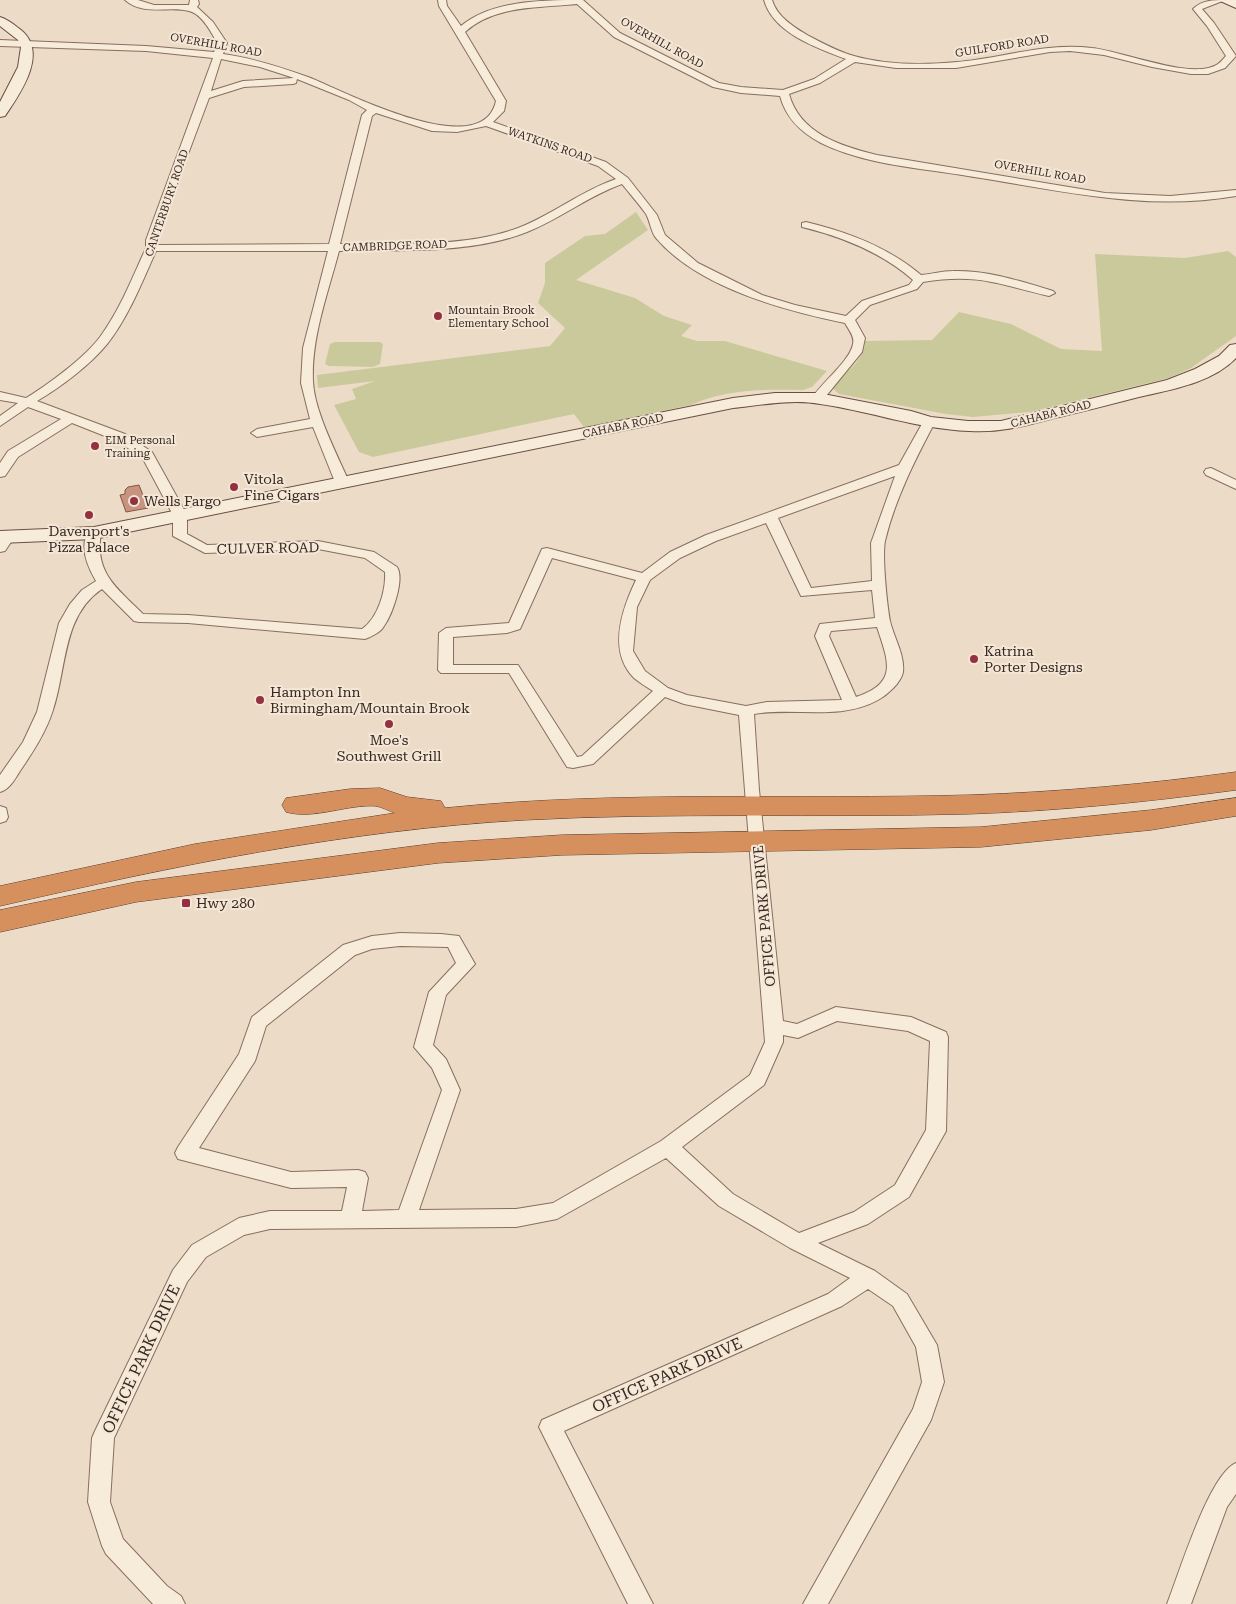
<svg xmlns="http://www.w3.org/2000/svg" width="1236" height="1604" font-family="'Roboto Serif',serif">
<rect width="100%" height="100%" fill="#ecdcc7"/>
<path fill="#cac99c" d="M636 212 648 230 576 280 635 298 664 316 692 325 681 336 697 341H725L827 371 812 387 803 390C766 389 724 389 691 405L584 427 574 414 373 457 359 452 334 405 356 399 352 389 375 381 318 388 317 375 550 346 565 328 538 303 545 283V263L585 236 605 234Z
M1228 251 1236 257V336L1191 368 1169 378 1030 412 973 417 946 414 839 394 831 387C844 374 865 360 865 341L932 340 959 312 1011 324 1061 349 1102 351 1095 254 1185 258Z
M335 342H380L383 344 380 364 373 367 329 366 325 364 330 344Z"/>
<path fill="#c8937f" stroke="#855545" d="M139 485 148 508 126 512 120 495 125 494V490L128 487Z"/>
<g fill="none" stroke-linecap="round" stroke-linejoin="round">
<g stroke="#876e5d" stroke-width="2">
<path id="street" d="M125 0H138L154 5H189L190 0H198L199 4 197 7 213 22 227 43 223 54C252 58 280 67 308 77 342 90 482 165 496 101L439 6 438 0H446L447 6 461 26C492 0 544 0 583 0L620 33 719 83 741 87 783 90 814 79 846 59C817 48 773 33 764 0H772C777 17 795 28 809 36 824 44 839 52 854 56 885 65 925 65 957 62 1003 58 1046 42 1092 48 1122 51 1193 81 1218 64 1221 62 1224 58 1226 56L1207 26 1193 9C1202 0 1213 0 1225 0L1202 9 1214 23 1236 56 1225 68 1208 74H1191L1152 67 1104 55 1070 51 1050 52 956 68H896L855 62 820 83 789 94C800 134 841 146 877 155L1105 193 1170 196 1236 190V196C1145 212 1058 190 968 176 920 168 866 165 821 143 800 132 786 118 780 96L741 93 713 87 614 37 577 4C539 8 495 5 465 32L506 101 504 111 493 122 606 162 628 178 657 215 665 235 698 263 762 295 795 305 846 316 862 301 909 285 913 280C881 252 843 237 802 227V223L806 222C848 232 888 247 921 275 932 274 942 271 953 271 987 270 1020 281 1053 291L1055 293 1049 296C998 284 977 273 923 282L917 289 870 305 855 320 865 338 862 352 822 401 818 402 812 398C822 382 850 361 853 344 855 336 848 329 845 323 783 310 699 288 656 238 651 232 650 221 646 214 639 204 630 194 622 184 588 196 560 219 527 232 469 255 400 249 339 251 328 293 311 338 313 381 314 411 337 454 349 482L342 486 335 482 313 427 257 437 251 433 257 429 310 419 301 383 303 348 328 251H156C142 282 129 316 108 343 90 365 61 387 37 401L125 434 152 452 187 515V534L207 545 318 541 374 552 397 567C405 579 392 615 384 626 381 632 371 637 365 639L188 623 139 622 134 621 102 589C62 616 67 668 53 710 46 732 33 752 20 771 15 779 9 790 0 792V775L23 742 37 712 59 623 70 604 82 590 96 581C87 566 79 546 89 530L94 529 101 533C94 573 117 588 143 614L188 615 362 629C378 618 386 591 385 572L365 558 318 549 205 553 173 536V515L142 457 115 440 72 423 18 457 5 476 0 477V463L8 451 61 419 28 407 0 426V416L18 403 0 400V392L26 398C48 385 85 357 100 337 120 310 132 278 146 248V240L213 58 146 51 0 46V40L146 46 214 52 217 43C212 33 202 14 189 11 169 5 145 17 125 0ZM221 59 260 67 294 78 243 81 211 91ZM297 79 349 100 367 110 362 115 329 244 157 245 156 240 209 98 244 87 293 84 296 83ZM376 113 432 131 457 132 486 126 598 166 616 179C581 191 552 215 518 228 463 248 398 243 340 244L372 116Z
M929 418 935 422C915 460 895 499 885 541 882 557 887 604 890 621 894 638 905 655 903 672 901 683 887 695 878 700 841 721 794 707 754 714L759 790 783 1021 797 1024 836 1007 911 1017 946 1032 948 1037 946 1131 909 1197 868 1224 818 1243 875 1271 907 1294 937 1345 944 1382 931 1420 828 1604H803L913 1409 922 1382 916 1347 893 1306 868 1289 842 1306 564 1431 653 1604H628L539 1427 542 1420 828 1294 850 1278 790 1248 719 1206 666 1158 557 1219 516 1227 270 1229 244 1235 206 1257 187 1282 114 1438 110 1502 123 1539 167 1586 181 1596 185 1604H153L106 1554 102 1546 88 1502 92 1438 95 1431 173 1270 192 1245 239 1218 270 1211H342L347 1187 291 1188 178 1159 175 1153 178 1147 239 1054 252 1017 343 945 372 936 400 933 441 934 459 936 475 964 446 995 433 1045 446 1059 460 1090 419 1210 516 1209 553 1203 661 1141 750 1075 765 1042 739 715 684 704 665 697 593 764 573 768 567 767 509 673H441L438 670 439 633 446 628 509 623 542 549 547 548 642 573 670 552 706 535 899 465 923 422ZM895 476 871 543 872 581 811 588 778 518ZM766 523 801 596 872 590 875 618 820 624 815 636 842 700 767 702 746 706 687 695 668 688 645 671 633 651 637 607 650 580 680 558 716 541ZM552 558 636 580C622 609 607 651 634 678 640 683 647 687 653 691L582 756 577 757 518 665H453V637L507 633 520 629ZM877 627C888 661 899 683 856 697L829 636 831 631ZM400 946 448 947 456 963 429 992 414 1047 432 1068 442 1090 399 1210 362 1211 368 1178 365 1172 358 1170 291 1172 199 1148 255 1061 266 1026 355 955 372 949ZM837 1021 908 1031 930 1041 926 1130 895 1185 854 1212 799 1233 733 1194 682 1147 764 1085 783 1042V1035L798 1038Z
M1211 468 1236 480V489L1206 475 1204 472 1206 469Z
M6 535 13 539 5 551 0 552V538Z
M0 806 6 808 8 817 6 821 0 823Z
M1236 1463V1494L1227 1507 1191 1604H1167C1179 1574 1209 1474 1236 1463Z"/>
</g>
<g stroke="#694f41" stroke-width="2">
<path id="secondary" d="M1218 0H1236V8Z
M0 17C6 19 12 23 17 27 51 49 22 91 5 116L0 117V102L18 67 21 47 18 40 0 26Z
M1236 344V358C1211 384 1168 390 1135 398 1108 405 1081 412 1054 418 1024 426 1001 433 969 431 918 429 870 411 820 404 792 399 761 405 733 408L94 539 0 543V531L94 527 733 398 775 393H818L911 411 931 417 968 421H1001L1167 380 1195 369 1219 356 1230 345Z"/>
</g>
<g stroke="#553d31" stroke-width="1">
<path id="highway" d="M1236 772V790C1147 802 1058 811 968 814 820 818 672 812 524 820 347 830 173 866 0 906V886L195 844 395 813C389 811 382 807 376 806 347 804 314 820 286 812L282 805 286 798 350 789 380 788 407 797 441 801 445 808C619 790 795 800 970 795 1059 792 1148 784 1236 772Z
M1236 798V816L1151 830 981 847 562 855 438 863 136 902 0 932V910L136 882 438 843 562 835 981 827 1151 810Z"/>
</g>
<use href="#street" fill="#f7ebda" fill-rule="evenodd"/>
<use href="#secondary" fill="#f7ebda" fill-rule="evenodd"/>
<use href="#highway" fill="#d6905e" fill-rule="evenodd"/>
</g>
<g fill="#93313f" stroke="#f4e7d7" stroke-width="2">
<circle cx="438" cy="316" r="5"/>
<circle cx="95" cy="446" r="5"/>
<circle cx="234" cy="487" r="5"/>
<circle cx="134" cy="501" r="5"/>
<circle cx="89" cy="515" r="5"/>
<circle cx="974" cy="659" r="5"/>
<circle cx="260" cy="700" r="5"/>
<circle cx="389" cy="724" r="5"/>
<rect x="181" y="898" width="10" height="10" rx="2.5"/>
</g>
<g text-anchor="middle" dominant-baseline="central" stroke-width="4" stroke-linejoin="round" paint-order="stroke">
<g font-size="11" fill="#382920" stroke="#f4e7d7">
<text transform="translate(662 43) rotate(29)">OVERHILL ROAD</text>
<text transform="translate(216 45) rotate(10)">OVERHILL ROAD</text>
<text transform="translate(1002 46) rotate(-9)">GUILFORD ROAD</text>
<text transform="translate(550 145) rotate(19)">WATKINS ROAD</text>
<text transform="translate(1040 172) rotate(10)">OVERHILL ROAD</text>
<text transform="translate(167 203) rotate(-71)">CANTERBURY ROAD</text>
<text transform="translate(395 246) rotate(-2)">CAMBRIDGE ROAD</text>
<text transform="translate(1051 414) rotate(-14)">CAHABA ROAD</text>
<text transform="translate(623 426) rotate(-12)">CAHABA ROAD</text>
</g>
<g font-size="11" fill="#382920" stroke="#f4e7d7" text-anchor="start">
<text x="448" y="310">Mountain Brook<tspan x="448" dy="13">Elementary School</tspan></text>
<text x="105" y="440">EIM Personal<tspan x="105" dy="13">Training</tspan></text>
</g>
<g font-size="14" fill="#382920" stroke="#f4e7d7" text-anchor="start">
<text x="244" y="479">Vitola<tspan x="244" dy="16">Fine Cigars</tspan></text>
<text x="144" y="501">Wells Fargo</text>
<text x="89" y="531" text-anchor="middle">Davenport's<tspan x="89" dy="16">Pizza Palace</tspan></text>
<text x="984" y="651">Katrina<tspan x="984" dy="16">Porter Designs</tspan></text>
<text x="270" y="692">Hampton Inn<tspan x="270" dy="16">Birmingham/Mountain Brook</tspan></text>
<text x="389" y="740" text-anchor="middle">Moe's<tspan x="389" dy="16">Southwest Grill</tspan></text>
<text x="196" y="903">Hwy 280</text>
</g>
<g font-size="14" fill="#382920" stroke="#f4e7d7">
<text transform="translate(268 548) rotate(-1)">CULVER ROAD</text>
<text transform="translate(764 916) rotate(-95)">OFFICE PARK DRIVE</text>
</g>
<g font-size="16" fill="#382920" stroke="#f4e7d7">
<text transform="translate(141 1359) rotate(-65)">OFFICE PARK DRIVE</text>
<text transform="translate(667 1375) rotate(-24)">OFFICE PARK DRIVE</text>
</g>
</g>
</svg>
